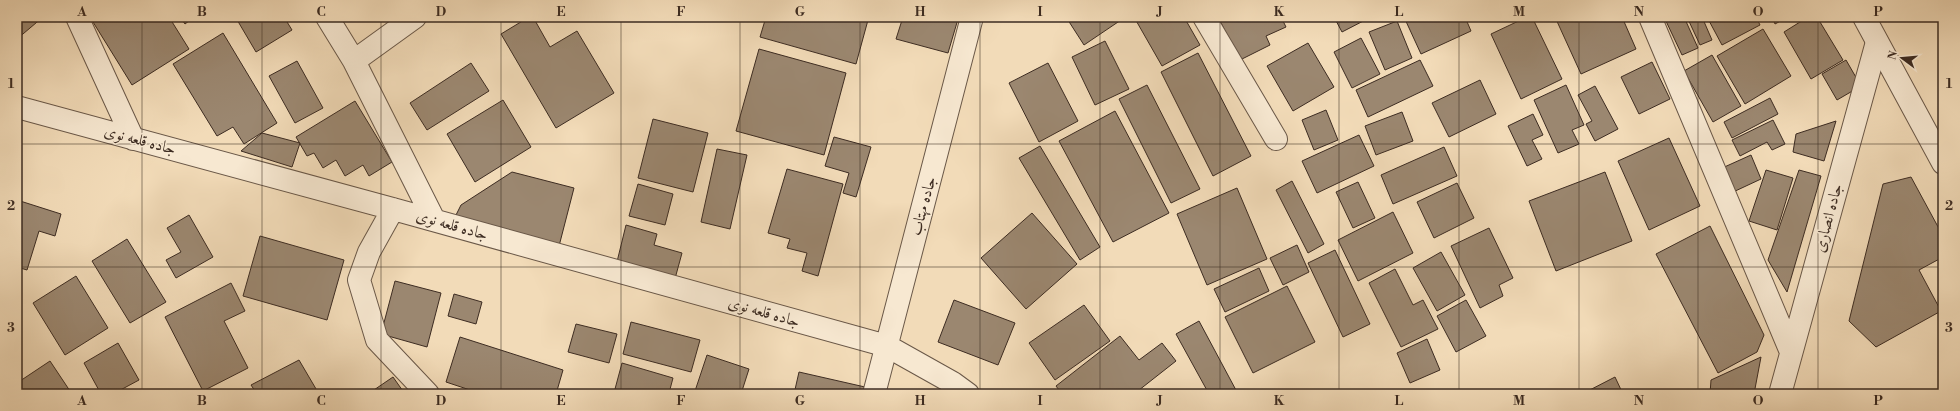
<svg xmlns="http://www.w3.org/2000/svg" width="1960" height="411" font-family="'Libre Bodoni',Amiri,serif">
<rect width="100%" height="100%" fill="#f2dbb8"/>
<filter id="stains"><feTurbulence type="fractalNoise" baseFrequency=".005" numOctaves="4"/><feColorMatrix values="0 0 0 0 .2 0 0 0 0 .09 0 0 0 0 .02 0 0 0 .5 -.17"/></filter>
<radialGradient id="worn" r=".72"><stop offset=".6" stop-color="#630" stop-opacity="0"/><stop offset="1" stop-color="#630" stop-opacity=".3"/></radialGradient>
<path fill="#9b8770" stroke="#3d2c22" d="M17 17H43L17 39Z
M101 17H169L189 49 132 85 93 22Z
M180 17H194L185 24Z
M284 17 292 30 256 52 236 18Z
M529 17H533L550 47 577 31 614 93 556 128 501 34Z
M766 17H858L868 20 856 64 760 37Z
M903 17H949L958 19 948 53 896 39Z
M1066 17H1119L1121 20 1084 45Z
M1134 17H1184L1200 45 1162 66Z
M1218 17H1281L1286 27 1266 36 1270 45 1240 60Z
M1334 17H1371L1342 32Z
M1404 17H1465L1471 31 1421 54Z
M1527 17H1532L1562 79 1521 99 1491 34Z
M1555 17H1622L1636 49 1581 74Z
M1668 17H1684L1698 48 1682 55 1665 19Z
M1687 17H1702L1712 40 1700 45Z
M1707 17H1756L1760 25 1722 45Z
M1772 17H1788L1775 24Z
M1808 17H1817L1843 60 1811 79 1784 32Z
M1397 21 1412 58 1385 70 1369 32Z
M1763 29 1791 76 1745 104 1717 56Z
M223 33 277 123 244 144 233 127 217 136 173 64Z
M1361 38 1380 74 1352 88 1334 52Z
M1105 41 1129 89 1095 105 1072 57Z
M1308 43 1334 87 1293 111 1267 66Z
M759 49 846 73 824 155 736 131Z
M1198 53 1251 156 1213 176 1161 72Z
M1712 55 1741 106 1713 122 1684 71Z
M1420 60 1433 86 1368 117 1356 90Z
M1846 60 1861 86 1837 100 1822 74Z
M297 61 323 108 295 123 269 76Z
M1652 62 1670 99 1639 114 1621 77Z
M471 63 489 91 427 130 410 103Z
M1048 63 1078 121 1039 142 1009 83Z
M1480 80 1496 114 1449 137 1432 103Z
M1147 85 1200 189 1171 203 1119 99Z
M1566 85 1584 125 1572 130 1579 144 1558 153 1534 100Z
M1595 86 1618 129 1595 141 1586 124 1592 121 1578 95Z
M1770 98 1778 114 1732 138 1724 122Z
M503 100 531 147 475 182 447 134Z
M355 101 392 162 369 176 363 165 345 176 336 160 323 168 314 153 307 156 296 137Z
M1326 110 1338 140 1314 150 1302 120Z
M1115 111 1169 213 1113 242 1059 141Z
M1402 112 1413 141 1376 155 1365 126Z
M1533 114 1543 135 1532 140 1542 159 1527 166 1508 126Z
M653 119 708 133 693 192 638 178Z
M1773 120 1785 144 1772 150 1767 142 1740 156 1732 140Z
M1836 121 1824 161 1793 152 1796 134Z
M262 133 300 143 292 167 241 151Z
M1359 135 1374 166 1317 193 1302 161Z
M834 137 871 147 856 197 843 193 849 173 825 166Z
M1669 138 1700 206 1649 230 1618 161Z
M1040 146 1100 247 1080 260 1019 158Z
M1444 147 1457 176 1393 204 1381 175Z
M717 149 747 155 730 229 701 222Z
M1751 155 1761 179 1731 193 1720 169Z
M787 169 843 184 818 276 802 271 807 253 787 248 790 239 768 233Z
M1766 170 1793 178 1777 230 1749 221Z
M1799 170 1821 176 1787 292 1768 260Z
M512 172 574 188 558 250 454 219 461 205Z
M1605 172 1632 241 1556 271 1529 201Z
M1911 177 1943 236V257L1919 270 1941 311 1876 347 1849 321 1883 184Z
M1292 181 1324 244 1308 253 1276 190Z
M1358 182 1375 218 1353 228 1336 192Z
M1457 183 1474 218 1434 238 1417 202Z
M638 184 673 194 665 225 629 216Z
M1237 188 1267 259 1207 285 1177 214Z
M17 200 61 214 55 236 39 231 27 270 17 267Z
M1393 212 1413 253 1358 281 1338 240Z
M1032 213 1077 264 1026 309 981 258Z
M189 215 213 257 176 278 166 260 181 252 167 228Z
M626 225 657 234 654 245 682 253 673 286 615 270Z
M1710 226 1764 335 1757 352 1718 373 1656 254Z
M1489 228 1513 278 1499 285 1503 296 1480 308 1451 246Z
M260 236 344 260 327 320 243 296Z
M127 239 166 302 130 323 92 261Z
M1297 245 1309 272 1283 285 1270 258Z
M1335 250 1370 324 1343 337 1308 263Z
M1441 252 1465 295 1437 311 1413 268Z
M1259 268 1269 291 1225 312 1214 289Z
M1395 269 1413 305 1423 300 1438 329 1401 347 1369 283Z
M76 276 108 328 65 355 33 303Z
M395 281 441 293 427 347 381 334Z
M231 283 245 311 224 321 248 368 203 391 165 317Z
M1287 286 1315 342 1253 373 1225 317Z
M454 294 482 302 476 324 448 316Z
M954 300 1015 323 998 365 938 342Z
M1466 300 1486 336 1456 352 1437 316Z
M1084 305 1110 341 1055 380 1029 343Z
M1199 321 1237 392 1232 394H1209L1176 334Z
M631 322 700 340 691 372 623 354Z
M576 324 617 334 609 363 568 352Z
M1120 336 1139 360 1162 343 1176 361 1134 394H1062L1056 386Z
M460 337 563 370 556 394H482L446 382Z
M1427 339 1440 370 1410 383 1397 353Z
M118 343 139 380 113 394H101L84 363Z
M707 355 749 369 741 394H694Z
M1761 357 1754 394H1710L1711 380Z
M299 360 319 394H257L251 385Z
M50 361 72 394H17V383Z
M622 363 673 378 669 393 674 394H632L615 389Z
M799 372 865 387 863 394H794Z
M393 377 405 394H368Z
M1615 377 1623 394H1582Z"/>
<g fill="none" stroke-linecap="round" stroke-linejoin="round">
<g stroke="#6a5848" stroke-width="24">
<path id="minor" d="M77 17 133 139
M327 17 354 61 434 220
M1204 17 1276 139
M1650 17 1791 352
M354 61 415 17
M17 107 393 209 887 346 953 383 968 394
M393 209 369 252 359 280 377 340 428 394
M874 394 972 17
M1780 394 1877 42"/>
</g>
<g stroke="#6a5848" stroke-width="24">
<path id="tertiary" d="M1864 17 1943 163"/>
</g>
<use href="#minor" stroke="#f7e8d1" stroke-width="22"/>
<use href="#tertiary" stroke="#f7e8d1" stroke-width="22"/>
</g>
<path fill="none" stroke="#3d2c22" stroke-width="1" stroke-opacity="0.55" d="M142 17V394M262 17V394M381 17V394M501 17V394M621 17V394M740 17V394M860 17V394M980 17V394M1100 17V394M1220 17V394M1339 17V394M1459 17V394M1579 17V394M1698 17V394M1818 17V394M17 144H1943M17 267H1943"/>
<g text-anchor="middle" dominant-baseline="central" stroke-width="3" stroke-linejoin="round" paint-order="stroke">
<g font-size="16" fill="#3d2c22" stroke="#f7e8d1">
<text transform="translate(140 140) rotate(15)">جاده قلعه نوی</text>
<text transform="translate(923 206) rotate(-75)">جاده مهتاب</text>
<text transform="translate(1828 218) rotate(-75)">جاده انصاری</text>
<text transform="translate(452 225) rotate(16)">جاده قلعه نوی</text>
<text transform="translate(764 312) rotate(16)">جاده قلعه نوی</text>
</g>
</g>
<rect width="1960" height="411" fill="none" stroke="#f2dbb8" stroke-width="44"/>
<g transform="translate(1902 58) rotate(286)" stroke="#f7e8d1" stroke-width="3" paint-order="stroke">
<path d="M0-3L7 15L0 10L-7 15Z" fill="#3d2c22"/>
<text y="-6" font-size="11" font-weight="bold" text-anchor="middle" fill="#3d2c22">N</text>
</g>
<rect x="22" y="22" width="1916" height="367" fill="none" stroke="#3d2c22" stroke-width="1.5"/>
<g font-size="13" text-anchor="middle" font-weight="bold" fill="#3d2c22">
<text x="82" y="16">A</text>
<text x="202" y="16">B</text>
<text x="321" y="16">C</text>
<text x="441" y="16">D</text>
<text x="561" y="16">E</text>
<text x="681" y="16">F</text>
<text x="800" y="16">G</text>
<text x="920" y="16">H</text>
<text x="1040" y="16">I</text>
<text x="1160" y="16">J</text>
<text x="1279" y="16">K</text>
<text x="1399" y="16">L</text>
<text x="1519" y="16">M</text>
<text x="1639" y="16">N</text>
<text x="1758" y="16">O</text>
<text x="1878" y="16">P</text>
<text x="11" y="88">1</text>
<text x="1949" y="88">1</text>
<text x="11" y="210">2</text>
<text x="1949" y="210">2</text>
<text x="11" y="332">3</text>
<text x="1949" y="332">3</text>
<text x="82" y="405">A</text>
<text x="202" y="405">B</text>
<text x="321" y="405">C</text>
<text x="441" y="405">D</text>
<text x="561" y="405">E</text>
<text x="681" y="405">F</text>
<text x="800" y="405">G</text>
<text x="920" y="405">H</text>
<text x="1040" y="405">I</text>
<text x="1160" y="405">J</text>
<text x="1279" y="405">K</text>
<text x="1399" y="405">L</text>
<text x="1519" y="405">M</text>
<text x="1639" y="405">N</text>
<text x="1758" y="405">O</text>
<text x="1878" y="405">P</text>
</g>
<rect width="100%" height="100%" filter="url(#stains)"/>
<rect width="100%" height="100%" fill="url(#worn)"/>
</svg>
